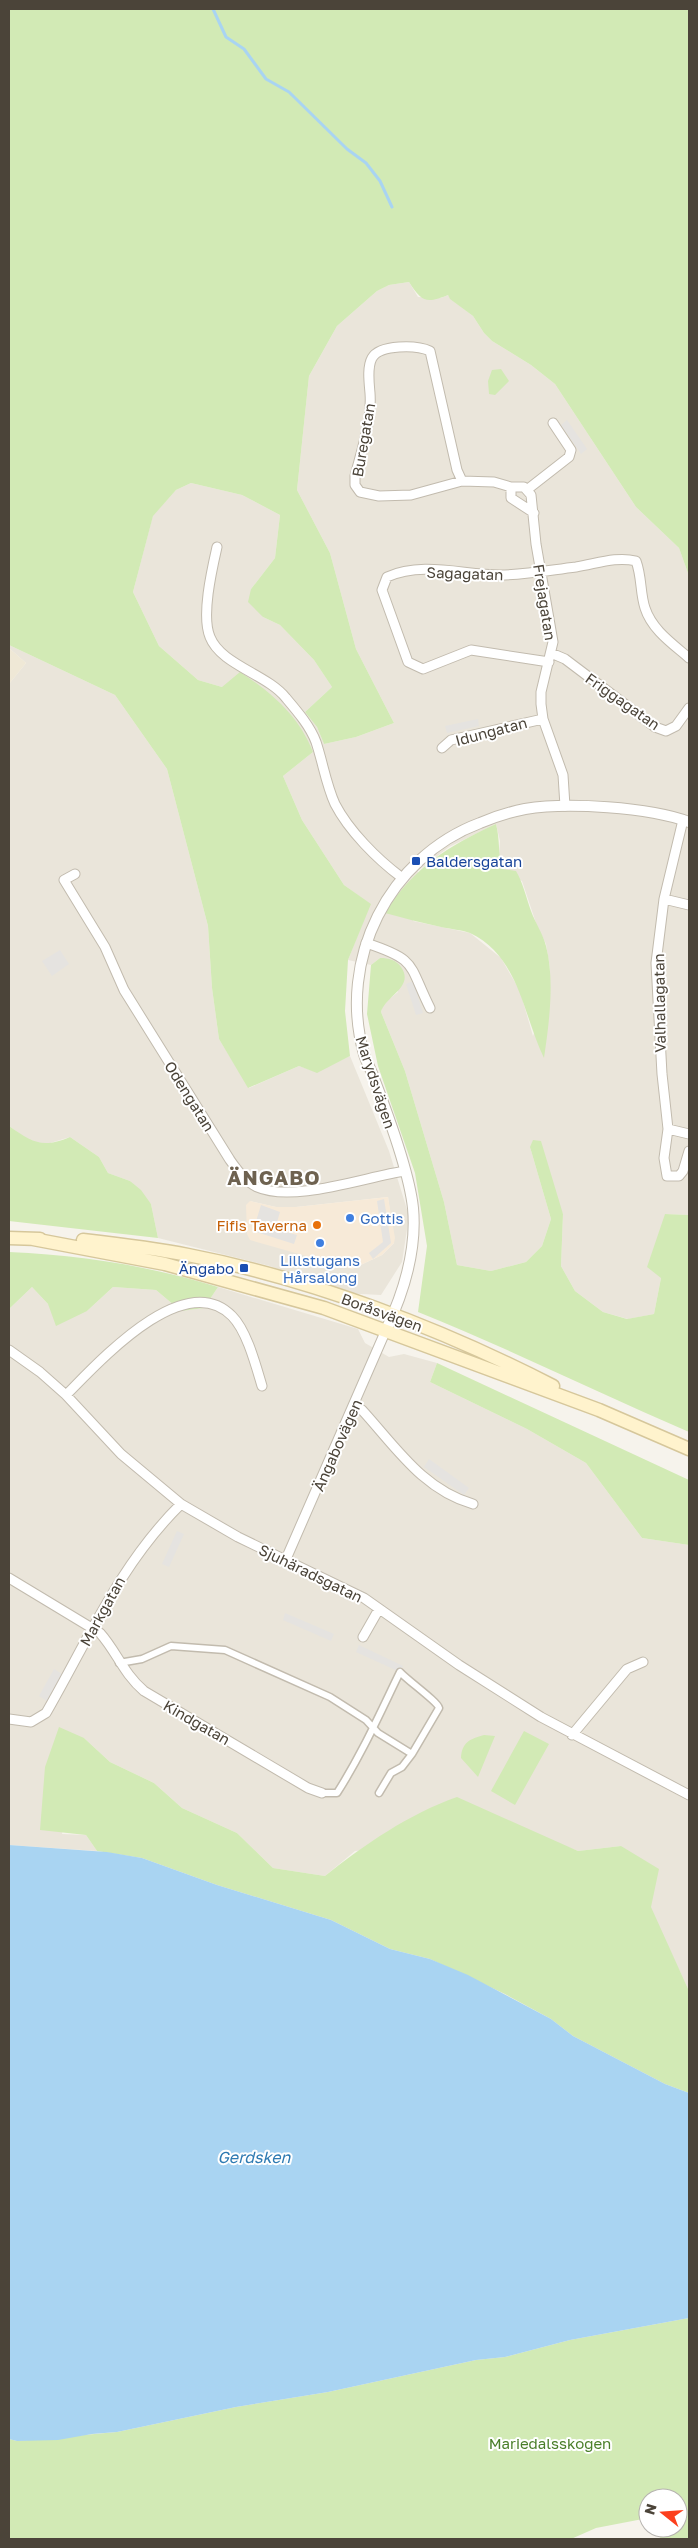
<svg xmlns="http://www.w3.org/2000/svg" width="698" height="2548" font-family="'Golos Text',sans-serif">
<rect width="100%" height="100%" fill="#f6f3ec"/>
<path fill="#eae5da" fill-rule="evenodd" d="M409 282 418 297 441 298 448 295 451 299 473 316 484 333 492 341 531 365 555 384 636 507 679 548 689 576V1215L665 1214 661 1278 654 1314 628 1319 603 1312 575 1291 561 1266 563 1214 530 1147 551 1219 542 1246 526 1262 491 1271 457 1265 444 1202 405 1071 381 1012 383 1004 398 992 380 958 371 965 348 960 370 904 344 885 302 820 283 776 313 752 222 687 198 680 159 646 133 592 153 515 176 490 191 483 242 495 280 515 275 558 251 589 263 617 280 625 314 660 332 687 305 712 317 727 324 744 356 737 394 723 356 649 330 553 297 490 309 376 337 326 377 291 389 285ZM496 824 500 841 499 858 502 870 522 881 537 926 546 944 550 968 549 992 533 1036 520 991 501 958 470 933 413 921 418 871 449 847Z
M9 645 115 695 167 769 208 926 212 988 219 1039 249 1088 299 1066 317 1072 350 1056 389 1151 409 1216 402 1262 381 1295 342 1293 270 1266 158 1238 151 1204 130 1181 108 1173 99 1157 70 1137 47 1144 30 1141 9 1126V684L26 663 9 648ZM388 1197 394 1243 382 1255 352 1269 250 1201 276 1207H296Z
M32 1287 48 1304 87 1311 113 1287 156 1290 181 1311 204 1308 218 1287 358 1329 365 1343 389 1357 404 1354 437 1363 430 1382 527 1429 586 1463 642 1538 689 1545V1991L621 1846 578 1851 534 1834 355 1851 325 1876 273 1868 237 1833 182 1808 154 1783 110 1762 84 1738 62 1834 86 1835 97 1851 9 1845V1309Z"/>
<path fill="#f7ead8" d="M388 1197 395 1238 394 1243 382 1255 352 1269 250 1240 247 1234 246 1205 250 1201 276 1207H296Z"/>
<path fill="#efe8d6" d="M9 648 26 663 9 684Z"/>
<path fill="#d2eab5" d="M9 9H689V576L679 548 636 507 555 384 531 365 492 341 484 333 473 316 450 299 448 295C426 304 422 302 409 282L389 285 377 291 337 326 309 376 297 490 330 553 356 649 394 723 356 737 324 744 317 727 305 712 332 687 314 660 280 625 263 617 248 602 251 589 275 558 280 515 242 495 191 483 176 490 153 516 133 592 159 646 198 680 222 687 240 672C272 693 299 716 313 752L283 776 302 820 344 885 371 904 348 960 345 1011 350 1056 317 1073 299 1066 248 1088 219 1039 212 988 208 926 167 769 115 695 9 645Z
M501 369 509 381 495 395 489 394 488 381 492 370Z
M496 824C500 839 498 854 502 869L516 871C523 883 526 897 531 911 535 922 543 934 546 946 555 980 549 1024 544 1058 523 1015 519 956 470 933 462 930 450 929 441 927 422 923 404 918 385 913 414 867 448 846 496 824Z
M380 958C389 958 396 960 401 967 415 987 385 996 381 1012L405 1071 444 1202 457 1265 491 1271 526 1262 542 1246 551 1219 530 1147 533 1140 541 1141 563 1214 561 1266 575 1291 603 1312 627 1319 654 1314 661 1278 647 1267 665 1214 689 1215V1432C598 1393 510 1349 418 1312L427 1246 415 1173 378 1066 367 1014 371 965Z
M9 1126C32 1142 42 1149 70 1137L99 1157 108 1173 130 1181 141 1190 151 1204 158 1238 9 1221Z
M9 1252C80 1255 150 1266 218 1287L204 1308 181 1311 156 1290 113 1287 87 1311 56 1326 48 1304 32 1287 9 1309Z
M437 1363 689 1480V1545L642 1538 586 1463 527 1429 430 1382Z
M59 1727 84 1738 110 1762 154 1783 182 1808 237 1833 273 1868 325 1876C365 1844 409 1814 457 1797L578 1851 621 1846 659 1869 651 1907 689 1991V2093L665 2084 573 2036 551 2019 505 1994 430 1959 390 1949 331 1920 217 1885 142 1858 97 1851 86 1835 40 1830 45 1767Z
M524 1731 549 1744 515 1805 491 1791Z
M484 1735 495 1736 478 1777 461 1758C462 1742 470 1739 484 1735Z
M689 2318V2539H661L654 2528H678V2498H648V2518L596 2528 571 2539H9V2439L17 2441 117 2432 236 2407 328 2392 476 2360 505 2357 570 2340Z"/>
<path fill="#e5e3e0" d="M567 420 587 449 581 454 561 425Z
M478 719 479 726 447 733 445 726Z
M60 950 69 964 52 976 42 961Z
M413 981 423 1013 416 1015 406 984Z
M384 1199 391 1243 373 1259 369 1253 383 1242 377 1201Z
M261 1205 280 1212 275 1229 297 1235 294 1244 253 1231Z
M429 1459 469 1488 464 1495 424 1467Z
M177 1531 184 1534 169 1567 162 1564Z
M285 1613 334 1634 331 1641 283 1620Z
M359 1645 403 1666 400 1672 356 1652Z
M54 1669 62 1674 47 1701 39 1696Z"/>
<path fill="#a9d4f2" d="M9 1845 107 1852 142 1858 217 1885 331 1920 390 1949 430 1959 468 1975 551 2019 573 2036 665 2084 689 2093V2318L570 2340 505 2357 476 2360 328 2392 236 2407 117 2432 92 2434 58 2440 17 2441 9 2439Z"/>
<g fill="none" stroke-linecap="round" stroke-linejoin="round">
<path stroke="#a9d4f2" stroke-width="3" d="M213 9 226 37 244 49 266 79 289 92 347 149 366 163 380 181 392 207"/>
<g stroke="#c2bbae" stroke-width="9">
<path id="pedestrian" d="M119 1663 142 1659 171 1646 225 1650 330 1697 366 1720 378 1733 412 1754 439 1708C438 1702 407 1680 400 1672 380 1713 362 1754 337 1793H322
M379 1793 391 1773 402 1767 412 1754"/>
</g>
<g stroke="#c2bbae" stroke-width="11">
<path id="minor" d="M462 481 457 470 430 351C417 345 380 344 372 358 367 367 369 382 370 393 372 420 362 449 355 476V485L360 492 379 496 411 495 462 481 494 482 511 487H524L531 495 536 544 553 642 541 692V704L543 719 563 775 565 806
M511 487V498L534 513
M528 489 569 457 571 450 553 423
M217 547C212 569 201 616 210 637 221 665 267 674 286 698 297 711 310 726 316 742 323 763 326 784 335 804 349 831 377 859 401 877
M551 653 565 659 655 727 666 731 676 726 689 708
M549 662 471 650 423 669 408 662 382 590 387 577C423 561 463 575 500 575 525 575 551 570 576 567 596 564 616 556 636 561 642 577 640 593 645 608 652 630 673 644 689 658
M442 748 451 740 543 719
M683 820 664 899 656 963 662 1074 668 1129 664 1158 667 1176H679L683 1171 689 1151
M75 874 64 880 105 947 124 990 230 1160C237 1170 245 1181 257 1187 293 1203 365 1177 405 1171
M664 899 689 905
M366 943C418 960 408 964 430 1008
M668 1129 689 1134
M9 1350 40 1372 66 1395 121 1454 181 1504 238 1537 364 1598 459 1665 541 1717 689 1795
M66 1395C98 1363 184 1267 232 1316 247 1331 256 1366 262 1386
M355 1406 362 1410C395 1446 423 1490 473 1504
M286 1559 386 1330
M9 1578 100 1633C117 1652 123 1673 144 1691L308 1788 322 1793
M363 1637 379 1609
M9 1719 31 1722 46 1713C88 1640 120 1564 181 1504
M572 1735 627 1669 643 1662"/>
</g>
<g stroke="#c2bbae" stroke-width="12">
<path id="tertiary" d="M386 1330C404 1292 417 1251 413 1208 409 1170 387 1112 373 1076 371 1069 366 1062 364 1054 337 960 389 857 480 823 494 817 510 812 525 809 567 802 649 807 689 822"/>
</g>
<g stroke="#d6c79b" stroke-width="15">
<path id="secondary" d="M9 1238 40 1239
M33 1239 165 1264 324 1308 599 1410 689 1449
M83 1240C118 1244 153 1248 188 1255 312 1279 440 1328 553 1386"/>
</g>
<use href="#pedestrian" stroke="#fff" stroke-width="6"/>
<use href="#minor" stroke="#fff" stroke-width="9"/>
<use href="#tertiary" stroke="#fff" stroke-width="10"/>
<use href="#secondary" stroke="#fff3cd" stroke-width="12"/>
</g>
<g fill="#1a4fb4" stroke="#fff" stroke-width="2">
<rect x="411" y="856" width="10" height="10" rx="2.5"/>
<rect x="239" y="1263" width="10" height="10" rx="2.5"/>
</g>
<g fill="#3f7fe0" stroke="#fff" stroke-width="2">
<circle cx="350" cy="1218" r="5"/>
<circle cx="320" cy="1243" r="5"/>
</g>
<circle fill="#e8710a" stroke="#fff" stroke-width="2" cx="317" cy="1225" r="5"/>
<g text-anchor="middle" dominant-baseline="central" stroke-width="4" stroke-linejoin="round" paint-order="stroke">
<g font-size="15" fill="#4b4439" stroke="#fff">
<text transform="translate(363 440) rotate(-80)">Buregatan</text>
<text transform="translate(465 573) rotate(2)">Sagagatan</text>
<text transform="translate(545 602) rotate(81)">Frejagatan</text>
<text transform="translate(623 701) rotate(35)">Friggagatan</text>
<text transform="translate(491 731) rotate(-15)">Idungatan</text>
<text transform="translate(659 1003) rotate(-91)">Valhallagatan</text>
<text transform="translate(376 1082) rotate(72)">Marydsvägen</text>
<text transform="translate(190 1096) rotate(58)">Odengatan</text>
<text transform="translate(382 1312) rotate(20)">Boråsvägen</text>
<text transform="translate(337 1445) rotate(-66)">Ängabovägen</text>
<text transform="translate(311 1573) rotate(26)">Sjuhäradsgatan</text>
<text transform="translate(102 1611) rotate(-61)">Markgatan</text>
<text transform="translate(197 1722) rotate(30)">Kindgatan</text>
</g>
<g font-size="15" fill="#164399" stroke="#fff" text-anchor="start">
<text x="426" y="861">Baldersgatan</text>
<text x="234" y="1268" text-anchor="end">Ängabo</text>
</g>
<g font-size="15" fill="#366cbe" stroke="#fff" text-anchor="start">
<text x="360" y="1218">Gottis</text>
<text x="320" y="1260" text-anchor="middle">Lillstugans<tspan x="320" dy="17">Hårsalong</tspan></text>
</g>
<g font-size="15" fill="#c56008" stroke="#fff" text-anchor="end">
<text x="307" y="1225">Fifis Taverna</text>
</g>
<g font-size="15" fill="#4a7f2a" stroke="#fff">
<text x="550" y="2443">Mariedalsskogen</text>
</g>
<g font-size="16" font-style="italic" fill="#2e7ab2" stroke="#fff">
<text x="254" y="2157">Gerdsken</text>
</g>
<g font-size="20" font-weight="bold" letter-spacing="1" fill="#6e6250" stroke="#fff">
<text x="274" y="1177">ÄNGABO</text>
</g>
</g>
<rect width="698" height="2548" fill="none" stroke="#4b4439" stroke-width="20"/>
<g transform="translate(663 2513) rotate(287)"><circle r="24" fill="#ffffff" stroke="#b7b4b0"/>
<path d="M0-4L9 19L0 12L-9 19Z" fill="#fc3f1d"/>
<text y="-8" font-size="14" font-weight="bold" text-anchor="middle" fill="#4b4439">N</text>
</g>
</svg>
